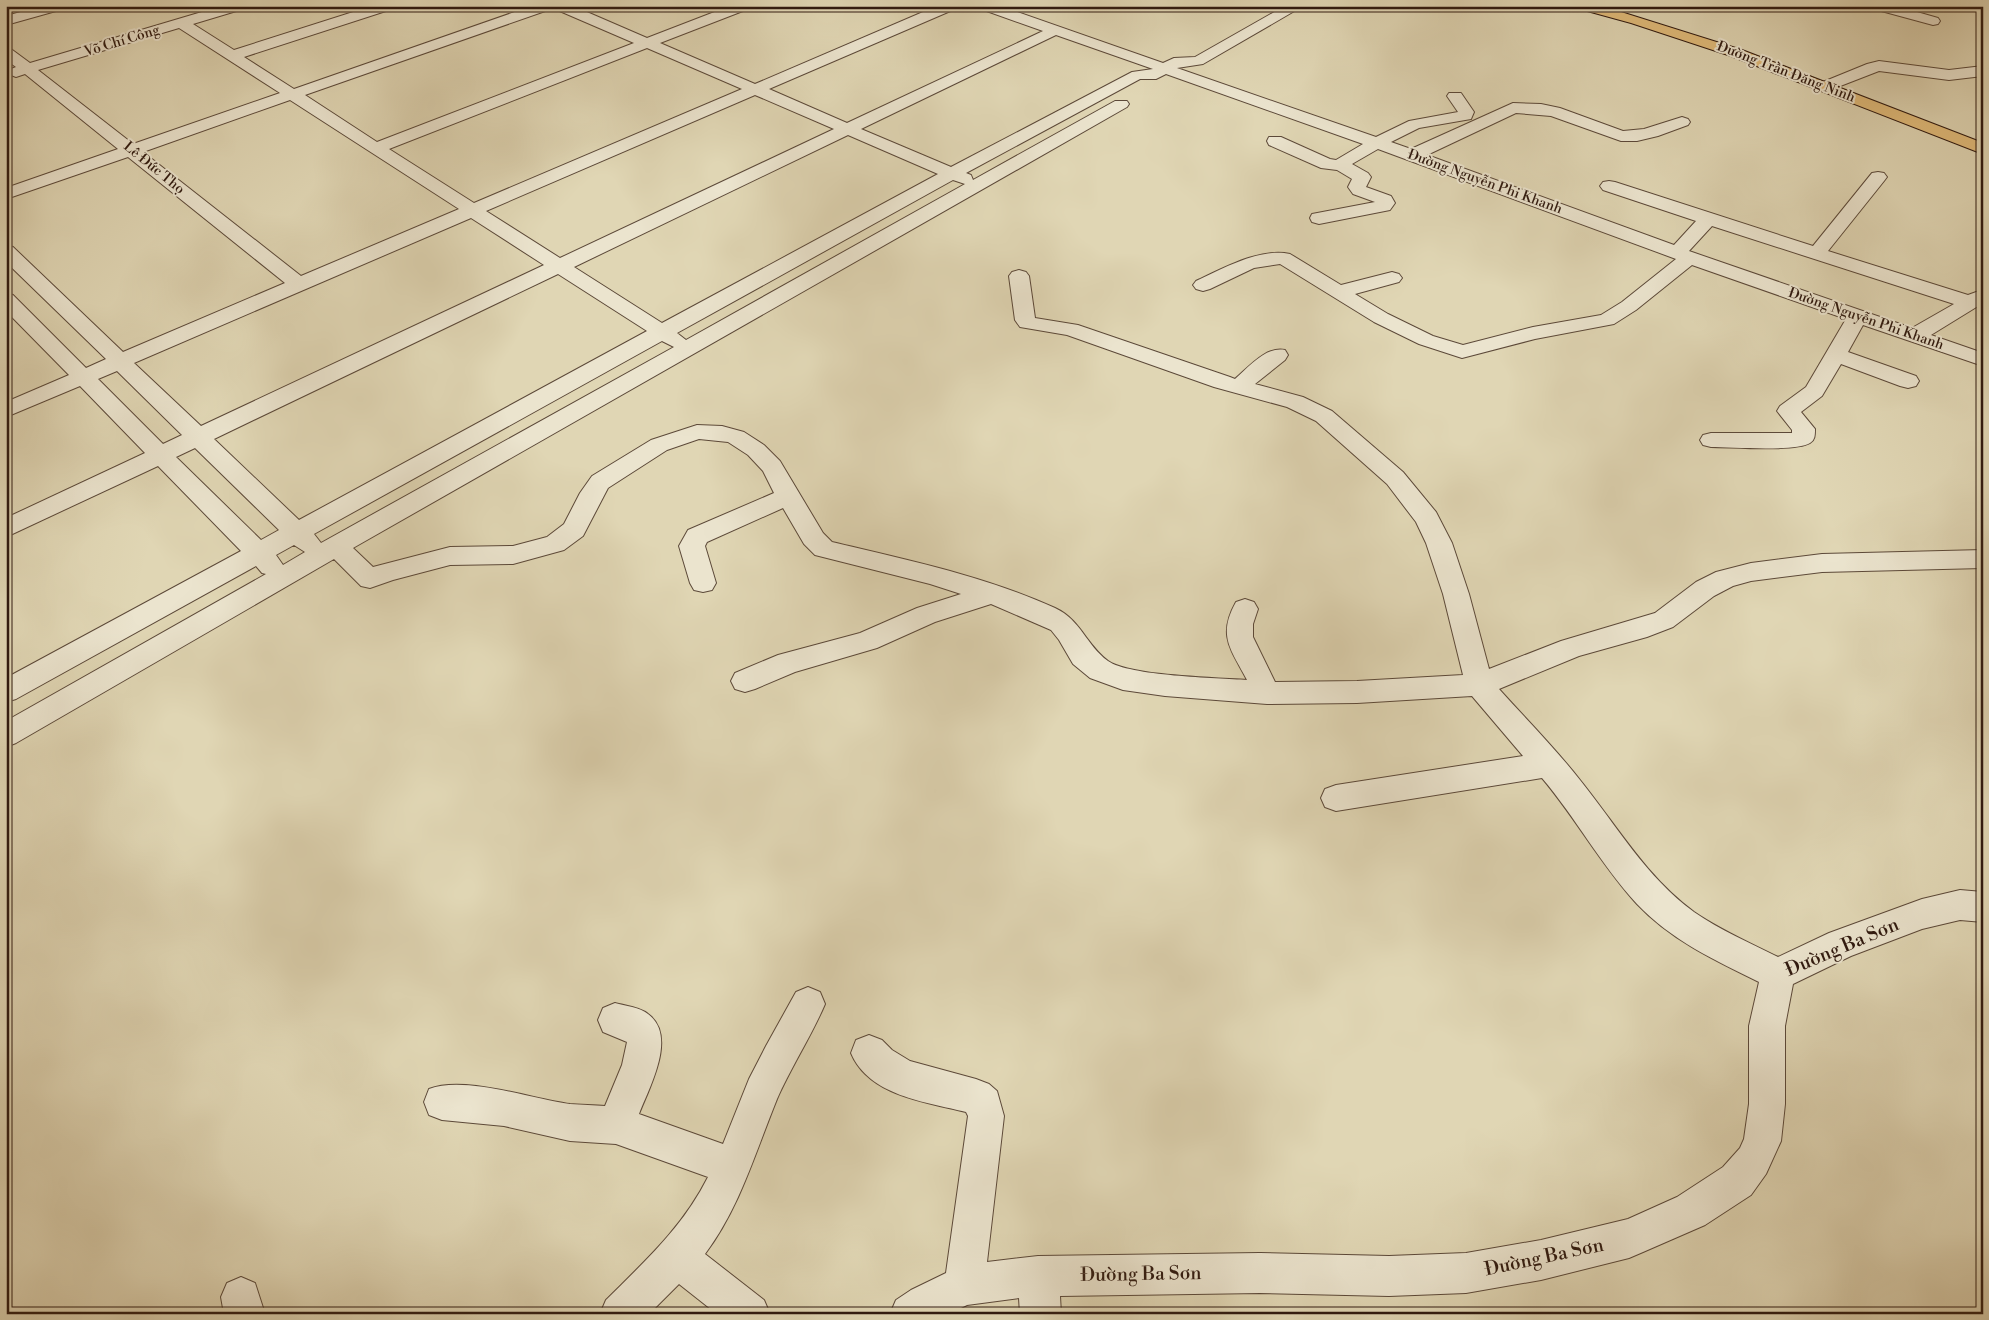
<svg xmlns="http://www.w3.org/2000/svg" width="1989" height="1320" font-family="'Libre Bodoni',serif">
<rect width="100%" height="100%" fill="#e0d6b4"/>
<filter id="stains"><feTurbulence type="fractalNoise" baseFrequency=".004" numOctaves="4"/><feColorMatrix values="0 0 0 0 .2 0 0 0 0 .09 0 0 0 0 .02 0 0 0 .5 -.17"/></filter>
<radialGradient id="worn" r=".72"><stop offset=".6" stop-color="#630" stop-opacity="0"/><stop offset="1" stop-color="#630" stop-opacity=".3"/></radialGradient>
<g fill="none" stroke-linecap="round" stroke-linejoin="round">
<g stroke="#5c4939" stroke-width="2">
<path id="minor" d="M42 6H65L63 9 6 25V16Z
M222 6H245L243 9 193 24 234 50 372 6H394L392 9 244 57 294 89 532 6H553L551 9 305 95 377 142 634 43 555 9 553 6H573L647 38 730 6H750L748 9 660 43 755 84 937 6H957L955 9 769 89 847 123 1043 31 981 9 979 6H1000L1163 63 1174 58 1195 57 1285 6H1303L1203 64 1177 68 1376 137 1409 121 1458 112 1447 96 1449 93H1461L1474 112 1471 119 1419 128 1391 142 1411 149 1513 103 1541 104 1560 108 1623 131 1644 129 1682 117 1688 119 1690 122 1688 125 1658 136 1637 141H1621L1551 116 1516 113 1427 155 1674 245 1696 221 1603 190 1600 186 1603 182 1609 181 1615 182 1813 246 1872 173 1878 172 1884 173 1887 177 1884 181 1828 251 1968 295 1979 291 1983 292V303L1931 335 1983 353V366L1863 325 1848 352 1916 376 1919 381 1916 386 1908 388 1900 386 1841 364 1822 396 1801 412 1815 429C1815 435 1815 440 1810 443 1795 452 1731 447 1711 447L1703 445 1700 440 1703 435 1711 433H1792V430L1777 411 1780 406 1806 387 1846 319 1692 265 1636 310 1614 324 1535 339 1462 358 1419 344 1374 322 1280 264 1254 268 1210 289 1203 291 1196 289 1193 285 1196 281C1222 269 1261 247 1290 254L1341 285 1392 272 1399 274 1402 278 1399 282 1355 294 1388 314 1433 336 1463 345 1533 327 1601 315 1622 302 1676 259 1378 149 1352 164 1368 173 1371 177 1366 187 1391 196 1395 203 1390 210 1319 224 1312 222 1310 218 1312 214 1375 202 1353 194 1348 187 1352 179 1337 170 1321 168 1269 145 1267 141 1269 137H1281L1330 159 1336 160 1363 144 1166 74 1156 79H1140L966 173 971 175 973 180 1115 101H1127L1129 104 1127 107 353 548 373 567 450 547 513 546 547 537 564 524 580 493 592 476 651 440 697 425 722 426 744 432 764 445 780 461 823 533 832 542C907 560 985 576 1055 608 1081 620 1086 645 1108 661 1129 676 1217 678 1247 680 1231 649 1217 636 1236 602L1245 599 1254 602 1258 609 1253 624V637L1275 682 1357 681 1463 675 1443 594 1426 543 1416 522 1387 484 1316 421 1287 407 1214 387 1067 335 1020 327 1015 320 1009 276 1012 272 1019 270 1026 272 1029 276 1035 318 1078 325 1230 377 1235 379C1249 367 1266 346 1285 350L1288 355 1285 360 1255 384 1303 397 1332 411 1403 472 1436 512 1452 543 1469 594 1489 669 1561 641 1655 613 1696 582 1716 572 1751 563 1822 554 1983 550V568L1822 572 1751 581 1733 586 1714 596 1673 627 1647 637 1579 656 1499 689C1526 719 1555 748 1580 780 1617 826 1646 877 1694 912 1720 930 1750 943 1778 957L1829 933 1922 899 1960 890 1983 892V922L1960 920 1922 929 1851 956 1793 984 1785 1026V1104L1781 1141 1766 1174 1751 1195 1705 1225 1643 1252 1629 1258 1541 1280 1466 1293 1389 1296 1260 1293 1060 1296 1061 1314H1020L1019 1298 967 1305 949 1314H890L896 1300 911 1290 946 1273 968 1116 966 1112C926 1102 869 1096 851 1053L856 1040 869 1035 882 1040 892 1050 910 1061 976 1079 989 1084 997 1091 1004 1116 987 1262 1038 1256 1260 1253 1389 1256 1466 1253 1541 1240 1628 1219 1677 1197 1723 1167 1740 1148 1744 1139 1749 1104V1026L1759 982C1716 961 1671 940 1637 904 1601 865 1576 818 1542 778L1336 811 1325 807 1321 798 1325 789 1336 785 1523 756 1472 696 1357 703 1267 704 1165 696 1123 690 1090 678 1073 664 1059 640 1051 630 991 604 935 622 877 648 795 672 755 689 745 692 735 689 731 681 735 673 778 655 860 633 917 608 961 594 930 584 815 555 804 544 783 508 707 542 705 546 716 583 712 590 703 592 694 590 690 583 679 546 688 530 774 493 763 471 748 455 728 442 699 439 667 450 608 488 583 536 564 550 513 564 450 565 393 580 370 588 361 586 334 559 16 743 6 747V721L266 574 262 573 256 566 16 699 6 702V678L241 551 158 466 6 537V518L145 453 80 386 6 417V402L69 375 6 311V293L13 295 86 368 106 359 6 262V245L13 247 123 352 285 283 128 157 6 199V188L118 149 25 74 16 77 11 75 8 72 11 69 16 67 6 60V48L11 49 30 63ZM179 28 280 93 133 144 38 70ZM1056 35 1153 69 1132 72 951 167 861 129ZM647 48 742 89 474 203 389 149ZM755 95 834 129 560 258 486 211ZM290 100 459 209 301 276 143 152ZM848 135 938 174 662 323 574 267ZM953 180 965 184 686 340 677 333ZM471 218 544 265 201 426 134 363ZM1712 226 1954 304 1912 328 1689 251ZM558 274 647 331 299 520 214 439ZM662 341 674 347 321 543 314 534ZM117 371 182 435 163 444 98 379ZM195 448 279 530 261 540 176 457ZM294 545 305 552 283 565 276 555Z
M1872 6H1896L1938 18 1940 21 1938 24 1933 25 1874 9Z
M1879 61 1949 70 1983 66V76L1949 80 1879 71 1830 90H1818L1816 87 1818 84 1867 64Z
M808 987 820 992 825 1004C811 1037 791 1067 777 1099 755 1153 740 1207 705 1254L764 1300 770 1314H717L679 1284 649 1314H600L606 1300C645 1261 683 1227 708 1177L616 1144 570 1141 504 1126 442 1120 429 1115 424 1102 429 1089C464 1075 532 1099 570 1104 582 1105 594 1105 605 1106L622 1065 627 1042 603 1032 598 1020 603 1008 615 1003C625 1006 640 1007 648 1014 678 1036 649 1088 639 1114L723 1144 749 1079 766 1046 796 992Z
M241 1277 255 1283 265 1314H224L221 1297 227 1283Z"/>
</g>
<g stroke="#301a10" stroke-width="2">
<path id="major" d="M1578 6H1602L1742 50 1983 143V154L1731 56 1631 23 1580 9Z"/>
</g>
<use href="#minor" fill="#ebe4ce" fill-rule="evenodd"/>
<use href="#major" fill="#e0bb7a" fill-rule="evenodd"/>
</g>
<g text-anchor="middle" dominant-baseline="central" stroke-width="4" stroke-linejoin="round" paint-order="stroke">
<g font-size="14" fill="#301a10" stroke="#ebe4ce">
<text transform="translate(122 41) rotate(-17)">Võ Chí Công</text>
<text transform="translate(1786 72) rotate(21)">Đường Trần Đăng Ninh</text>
<text transform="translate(154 168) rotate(39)">Lê Đức Thọ</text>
<text transform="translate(1485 182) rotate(20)">Đường Nguyễn Phi Khanh</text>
<text transform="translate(1866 319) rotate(19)">Đường Nguyễn Phi Khanh</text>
</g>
<g font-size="19" fill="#301a10" stroke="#ebe4ce">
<text transform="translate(1842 947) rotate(-23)">Đường Ba Sơn</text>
<text transform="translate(1544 1257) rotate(-12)">Đường Ba Sơn</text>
<text transform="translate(1141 1274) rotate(-1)">Đường Ba Sơn</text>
</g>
</g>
<rect width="1989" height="1320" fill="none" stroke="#e0d6b4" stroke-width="25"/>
<rect x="8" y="8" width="1974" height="1305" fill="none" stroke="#301a10" stroke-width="2.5"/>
<rect x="12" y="12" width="1964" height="1295" fill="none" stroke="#301a10"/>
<rect width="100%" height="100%" filter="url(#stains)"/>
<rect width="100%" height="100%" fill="url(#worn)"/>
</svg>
